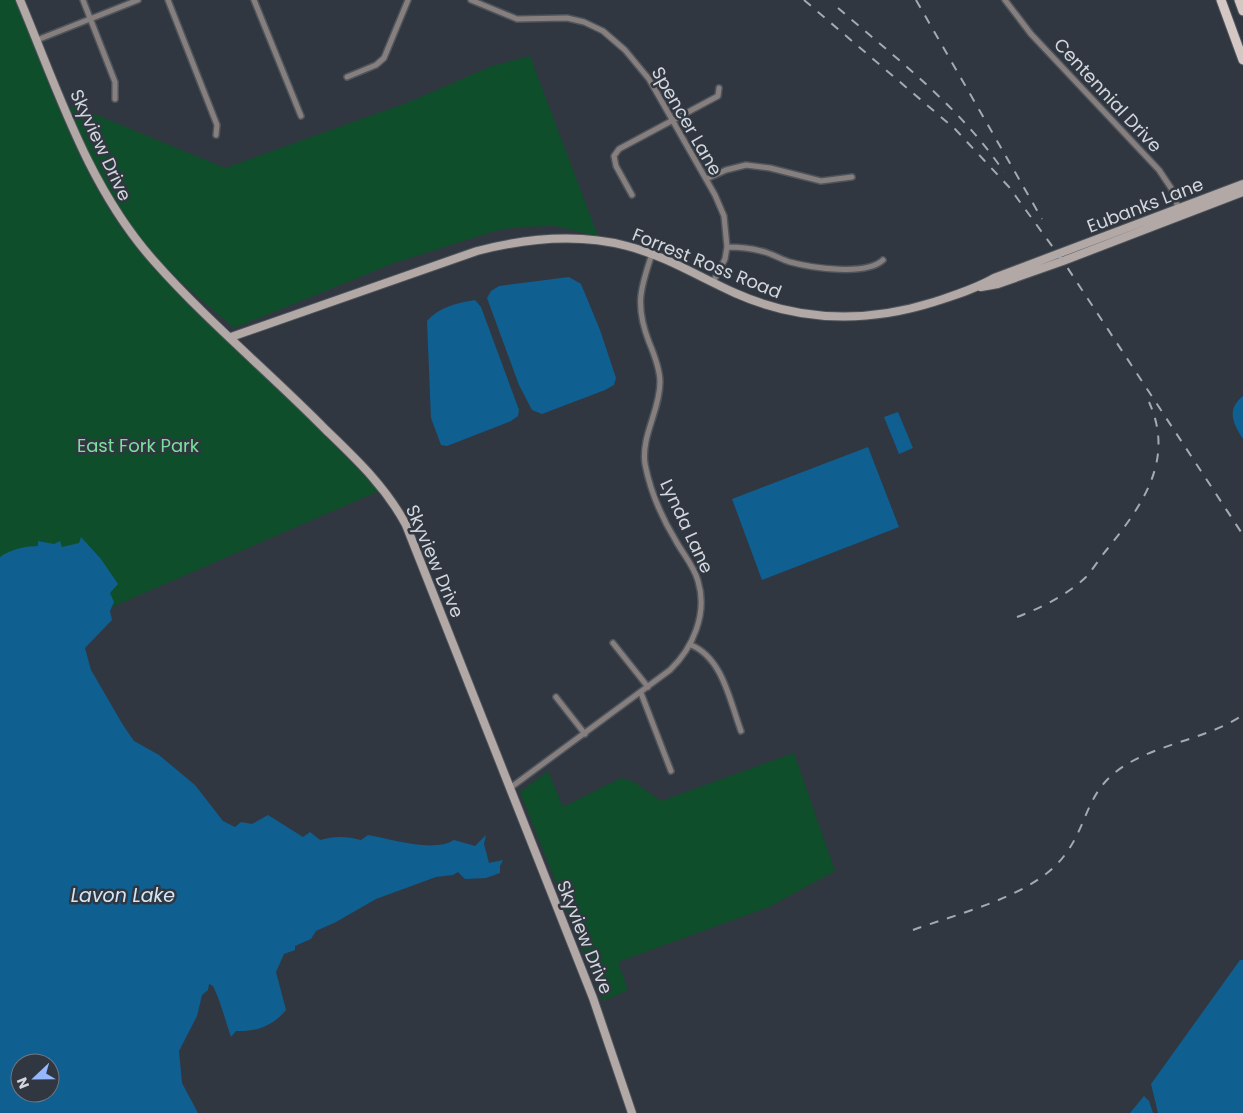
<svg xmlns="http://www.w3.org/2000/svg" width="1243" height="1113" font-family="Poppins,sans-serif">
<rect width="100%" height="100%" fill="#313740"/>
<path fill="#0e4e2a" d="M0 0H15C47 76 73 158 120 226 149 269 195 308 232 344 283 392 331 441 379 491L89 617 0 600Z
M530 56 598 236 555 226 515 227 495 231 394 263 234 328C210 307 185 287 163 264 119 220 93 164 69 108L75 106 225 168 409 102 492 66Z
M794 753 835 871 769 907 618 962 628 990 603 1001 520 792 548 771 563 807 621 778 634 782 661 801Z"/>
<path fill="#0f5f91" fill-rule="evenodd" d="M569 277 581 284 600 330 616 378 614 385 605 390 542 414 532 410 519 385 487 298 491 291 499 286Z
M475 300 481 307 519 410 518 416 511 421 447 446 441 445 431 418 427 321C439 307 457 303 475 300Z
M1243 396V439C1233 423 1226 410 1243 396Z
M898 412 913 448 899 454 884 417Z
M868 447 899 527 762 580 732 499Z
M81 537 101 559 118 584 110 593 114 602 110 611 112 620 85 648 91 670 123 725 134 741 159 755 195 785 223 821 235 827 241 822 252 824 268 815 303 837 310 832 320 840C335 836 346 836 361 840L368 835C391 839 434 853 454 840L475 846 486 835 484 844 489 863 503 860 500 866V873L486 878 465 879 458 872 453 875 436 877 376 899 336 922 316 931 311 939 295 946V950L284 954 276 972 286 1010C273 1026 256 1032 236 1031L231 1037C225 1020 221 1002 213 986L209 984 208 990 202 995 197 1016 179 1051 182 1083 198 1113H0V557C10 549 28 546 38 546V541L54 544 60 541 62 547 79 543ZM20 1063H50V1093H20Z
M1240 960H1243V1113H1158L1151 1084Z
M1144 1096 1149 1101 1153 1113H1130Z"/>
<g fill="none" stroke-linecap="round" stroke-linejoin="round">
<g stroke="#4e545c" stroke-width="8">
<path id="street" d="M83 0 115 82V99
M168 0 217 125 216 135
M254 0 301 116
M471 0 517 19 567 18 584 22 603 31 625 50 649 79 715 195 724 216 727 247 725 259 713 282
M1005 0 1031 34 1159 170 1171 188 1179 210
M37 40 138 0
M347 77 376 65 384 58 408 0
M706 179 726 170 746 165 770 168 821 181 852 177
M632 195 616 166 614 156 619 149 718 96 719 88
M727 247C739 247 750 248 761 251 771 253 780 259 790 262 812 268 866 276 883 260
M613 643 648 687
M691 645C723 658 730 702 741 731
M641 693 671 771
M556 697 585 734
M510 788 670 670C693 648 708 613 698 581 694 566 683 554 676 541 662 518 650 490 645 464 641 435 660 411 660 382 660 369 654 354 649 342 635 306 640 289 652 254"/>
</g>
<g stroke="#4e545c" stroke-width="10">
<path id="secondary" d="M20 0C58 90 88 187 154 261 207 321 270 373 326 430 356 459 386 487 406 525L593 998 632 1113
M981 287 998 284 1063 261 1243 192
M231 337 477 251C527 238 577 233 627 246 666 256 699 277 735 293 800 322 867 323 934 302 955 295 975 289 994 278L1243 184"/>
</g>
<g stroke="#4e545c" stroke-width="11">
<path id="primary" d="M1221 0 1243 60
M1239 0 1243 11"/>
</g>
<use href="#street" stroke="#867f7e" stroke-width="5"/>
<use href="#secondary" stroke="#b2a8a5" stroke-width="8"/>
<use href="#primary" stroke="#d4c7c4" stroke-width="9"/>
<path stroke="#a5a9b0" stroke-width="2" stroke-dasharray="9 9" stroke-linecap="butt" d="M804 0 955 129 1009 187 1063 261 1243 535
M916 0 1042 219
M838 8C897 59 960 107 1004 172
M1017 617C1041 608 1067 595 1086 577 1094 568 1101 556 1109 547 1143 504 1175 459 1149 402
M913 930C959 913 1034 896 1064 856 1089 824 1085 791 1124 766 1160 743 1207 739 1243 715"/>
</g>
<g text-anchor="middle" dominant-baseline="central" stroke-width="5" stroke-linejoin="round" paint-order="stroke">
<g font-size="18" fill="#d3d7dd" stroke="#313740">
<text transform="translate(1108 95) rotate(47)">Centennial Drive</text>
<text transform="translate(687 121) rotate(60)">Spencer Lane</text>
<text transform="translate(101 145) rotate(65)">Skyview Drive</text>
<text transform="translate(1145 205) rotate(-21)">Eubanks Lane</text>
<text transform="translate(707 263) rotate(22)">Forrest Ross Road</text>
<text transform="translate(687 526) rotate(65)">Lynda Lane</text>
<text transform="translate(435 561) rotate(67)">Skyview Drive</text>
<text transform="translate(585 937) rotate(68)">Skyview Drive</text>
</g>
<g font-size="18" fill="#7ae19c" stroke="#313740">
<text x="138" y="445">East Fork Park</text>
</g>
<g font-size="19" font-style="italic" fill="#d4e6f5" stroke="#313740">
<text x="123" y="895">Lavon Lake</text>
</g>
</g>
<g transform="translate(35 1078) rotate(248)"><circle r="24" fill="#313740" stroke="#72777f"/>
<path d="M0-4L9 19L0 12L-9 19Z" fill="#94b7fd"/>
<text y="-8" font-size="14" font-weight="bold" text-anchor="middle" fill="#d3d7dd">N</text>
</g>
</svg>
